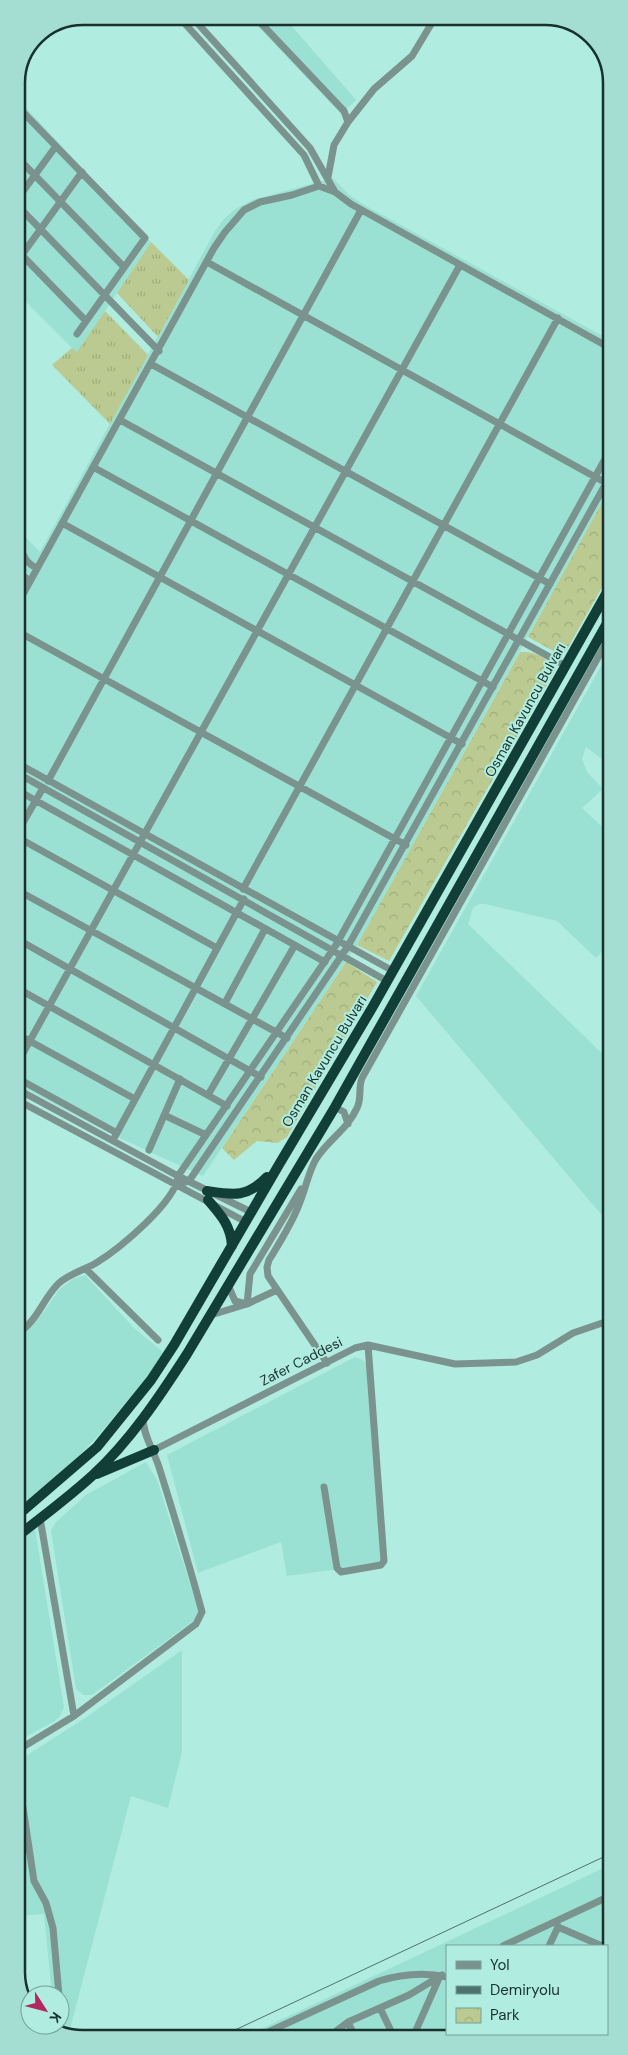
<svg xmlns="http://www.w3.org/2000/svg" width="628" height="2055" font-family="'DM Sans',sans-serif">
<defs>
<pattern id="grass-tufts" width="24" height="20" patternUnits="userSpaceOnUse" patternTransform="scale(1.25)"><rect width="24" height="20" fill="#baca90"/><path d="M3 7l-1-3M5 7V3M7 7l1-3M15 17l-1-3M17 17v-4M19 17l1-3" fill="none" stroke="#9fae7c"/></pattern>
<pattern id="park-crowns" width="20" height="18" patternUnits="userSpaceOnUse" patternTransform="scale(1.25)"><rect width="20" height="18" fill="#baca90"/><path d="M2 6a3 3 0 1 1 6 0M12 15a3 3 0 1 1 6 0" fill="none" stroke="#9fae7c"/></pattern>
</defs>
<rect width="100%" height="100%" fill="#b0ecdf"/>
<path fill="#9be1d3" d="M248 16H283L356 100 341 114Z
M16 97 151 242 77 353 16 292Z
M333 178 348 194 361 203 610 340V488L357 945 203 1176 113 1135 17 1084V528L40 552 215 231 223 220 234 210 252 200Z
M610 650V765L586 747 582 759 587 772 603 789 582 808 610 834 611 934 603 942 604 949 596 958 557 921 485 904H479L473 908 468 924 611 1062V1226L416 996Z
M85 1275 134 1328 163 1352 149 1375 97 1437 75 1460 18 1510V1338L37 1321 60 1289 73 1279Z
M355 1357 361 1359 366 1363 381 1560 377 1564 287 1576 281 1542 198 1573 167 1455Z
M146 1462 157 1480 199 1612 196 1619 92 1695H84L76 1689 51 1531 55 1523 86 1495Z
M35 1529 64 1707 60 1716 55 1721 18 1741V1542Z
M182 1650V1752L168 1808 131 1796 70 2029 60 2024V1995H52L44 1914 19 1916 18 1761 88 1716Z
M612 1864V1972L607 1987V1946H447V2034H566L562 2037 242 2038Z"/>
<path fill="url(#grass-tufts)" d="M151 242 189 280 158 337 117 293Z
M105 311 148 355 110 424 52 365 72 348 77 352Z"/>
<path fill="url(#park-crowns)" d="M610 488V573L566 651 559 654 528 637Z
M520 652C535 651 547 657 555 670L389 961 357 945Z
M346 962 377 982 287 1137 277 1143 257 1141 234 1160 222 1148Z"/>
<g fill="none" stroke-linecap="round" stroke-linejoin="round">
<path stroke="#7b938e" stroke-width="7" d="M178 16 304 155 319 186
M191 16 310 148 335 192
M254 16 344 111 348 122 334 145 328 177
M16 105 145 238 77 334
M348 122 374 89 412 56 436 16
M16 156 124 267
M16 201 56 146
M16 204 159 351
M16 249 86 321
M207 262 606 483
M16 263 82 172
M151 364 550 584
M120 420 566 666
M93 467 493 687
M62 523 462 744
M17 540C23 552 23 562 37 568
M17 571 30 581
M17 605 214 248 225 232 244 210 260 202 292 195 319 186 335 192 351 204 610 348
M17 631 406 845
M17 763 393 971
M17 773 387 981
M48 781 361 210
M17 790 325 962
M17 833 43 788
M17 837 217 948
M243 889 558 318
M17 890 287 1038
M17 939 261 1077
M17 988 227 1106
M225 1003 265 929
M17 1034 135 1099
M17 1064 460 265
M17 1078 117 1133
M17 1089 178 1176 251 1212
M208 1095 295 945
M17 1100 246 1222
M335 1107 344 1112 348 1124
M164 1115 206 1135
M113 1140 244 899
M149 1150 180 1079
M177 1185 189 1181 348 946 610 476
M86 1269 158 1340
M228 1285 235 1301 246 1304
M247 1304 250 1274 301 1189
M211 1315 247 1304 277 1290
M18 1333C38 1321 43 1298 59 1283 69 1274 84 1270 96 1263 119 1249 176 1202 178 1176L336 945 610 450
M327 1363 268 1276 267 1267 269 1260C280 1242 293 1222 300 1202 306 1188 308 1173 316 1159 329 1139 347 1130 357 1108 362 1098 358 1088 362 1078L610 636
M154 1450 355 1348 368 1345 455 1364 516 1362 537 1355 573 1333 611 1320
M324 1487 337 1568 341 1572 381 1565 384 1561 368 1345
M40 1518 74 1716
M18 1750 74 1716 196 1624 202 1612C189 1563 174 1515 159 1467 154 1451 143 1435 143 1419
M18 1774 34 1881 46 1903 53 1928 59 1995
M558 1927 602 1946
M503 1946 612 1895
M549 1946 558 1927 557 1924
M607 1964 612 1953
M380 2008 394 2037
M348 2022 355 2037
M413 2037 440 1976
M460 2037 462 2034
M509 2037 510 2034
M557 2037 558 2034
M255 2038 379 1981C402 1974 424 1972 447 1977
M327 2038 348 2022 409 1995 442 1975"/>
<path stroke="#113f38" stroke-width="10" d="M207 1191C233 1195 247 1198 267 1177
M208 1200C221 1215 231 1226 232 1246
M97 1474 154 1450
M18 1515 97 1447 151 1380 174 1345 277 1168 372 1008 610 587
M18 1536C43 1516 69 1497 93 1475 130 1441 160 1396 187 1354L335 1107 610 618"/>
<path stroke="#4e736c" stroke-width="1" d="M218 2038 612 1853"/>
</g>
<g text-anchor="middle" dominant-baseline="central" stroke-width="4" stroke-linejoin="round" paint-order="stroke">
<g font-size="14" fill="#19312d" stroke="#b0ecdf">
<text transform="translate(525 710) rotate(-61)">Osman Kavuncu Bulvarı</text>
<text transform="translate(324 1061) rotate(-59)">Osman Kavuncu Bulvarı</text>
<text transform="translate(301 1361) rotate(-27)">Zafer Caddesi</text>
</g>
</g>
<path d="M0 0H628V2055H0ZM83 25H545A58 58 0 0 1 603 83V1972A58 58 0 0 1 545 2030H83A58 58 0 0 1 25 1972V83A58 58 0 0 1 83 25Z" fill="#a4ddd1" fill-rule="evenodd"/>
<path fill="none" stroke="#19312d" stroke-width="2.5" d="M83 25H545A58 58 0 0 1 603 83V1972A58 58 0 0 1 545 2030H83A58 58 0 0 1 25 1972V83A58 58 0 0 1 83 25Z"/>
<rect x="446" y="1945" width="162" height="90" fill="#b0ecdf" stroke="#74a198"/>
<rect x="456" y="1961" width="25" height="8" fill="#7b938e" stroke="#74a198"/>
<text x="490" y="1970" font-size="15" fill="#19312d">Yol</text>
<rect x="456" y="1986" width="25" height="8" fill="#4e736c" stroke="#74a198"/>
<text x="490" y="1995" font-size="15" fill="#19312d">Demiryolu</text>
<rect x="456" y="2008" width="25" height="15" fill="url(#park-crowns)" stroke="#74a198"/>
<text x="490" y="2020" font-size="15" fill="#19312d">Park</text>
<g transform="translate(45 2010) rotate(126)"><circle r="24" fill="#b0ecdf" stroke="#74a198"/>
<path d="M0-4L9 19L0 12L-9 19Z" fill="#b22661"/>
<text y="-8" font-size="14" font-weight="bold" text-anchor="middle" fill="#19312d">K</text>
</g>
</svg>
